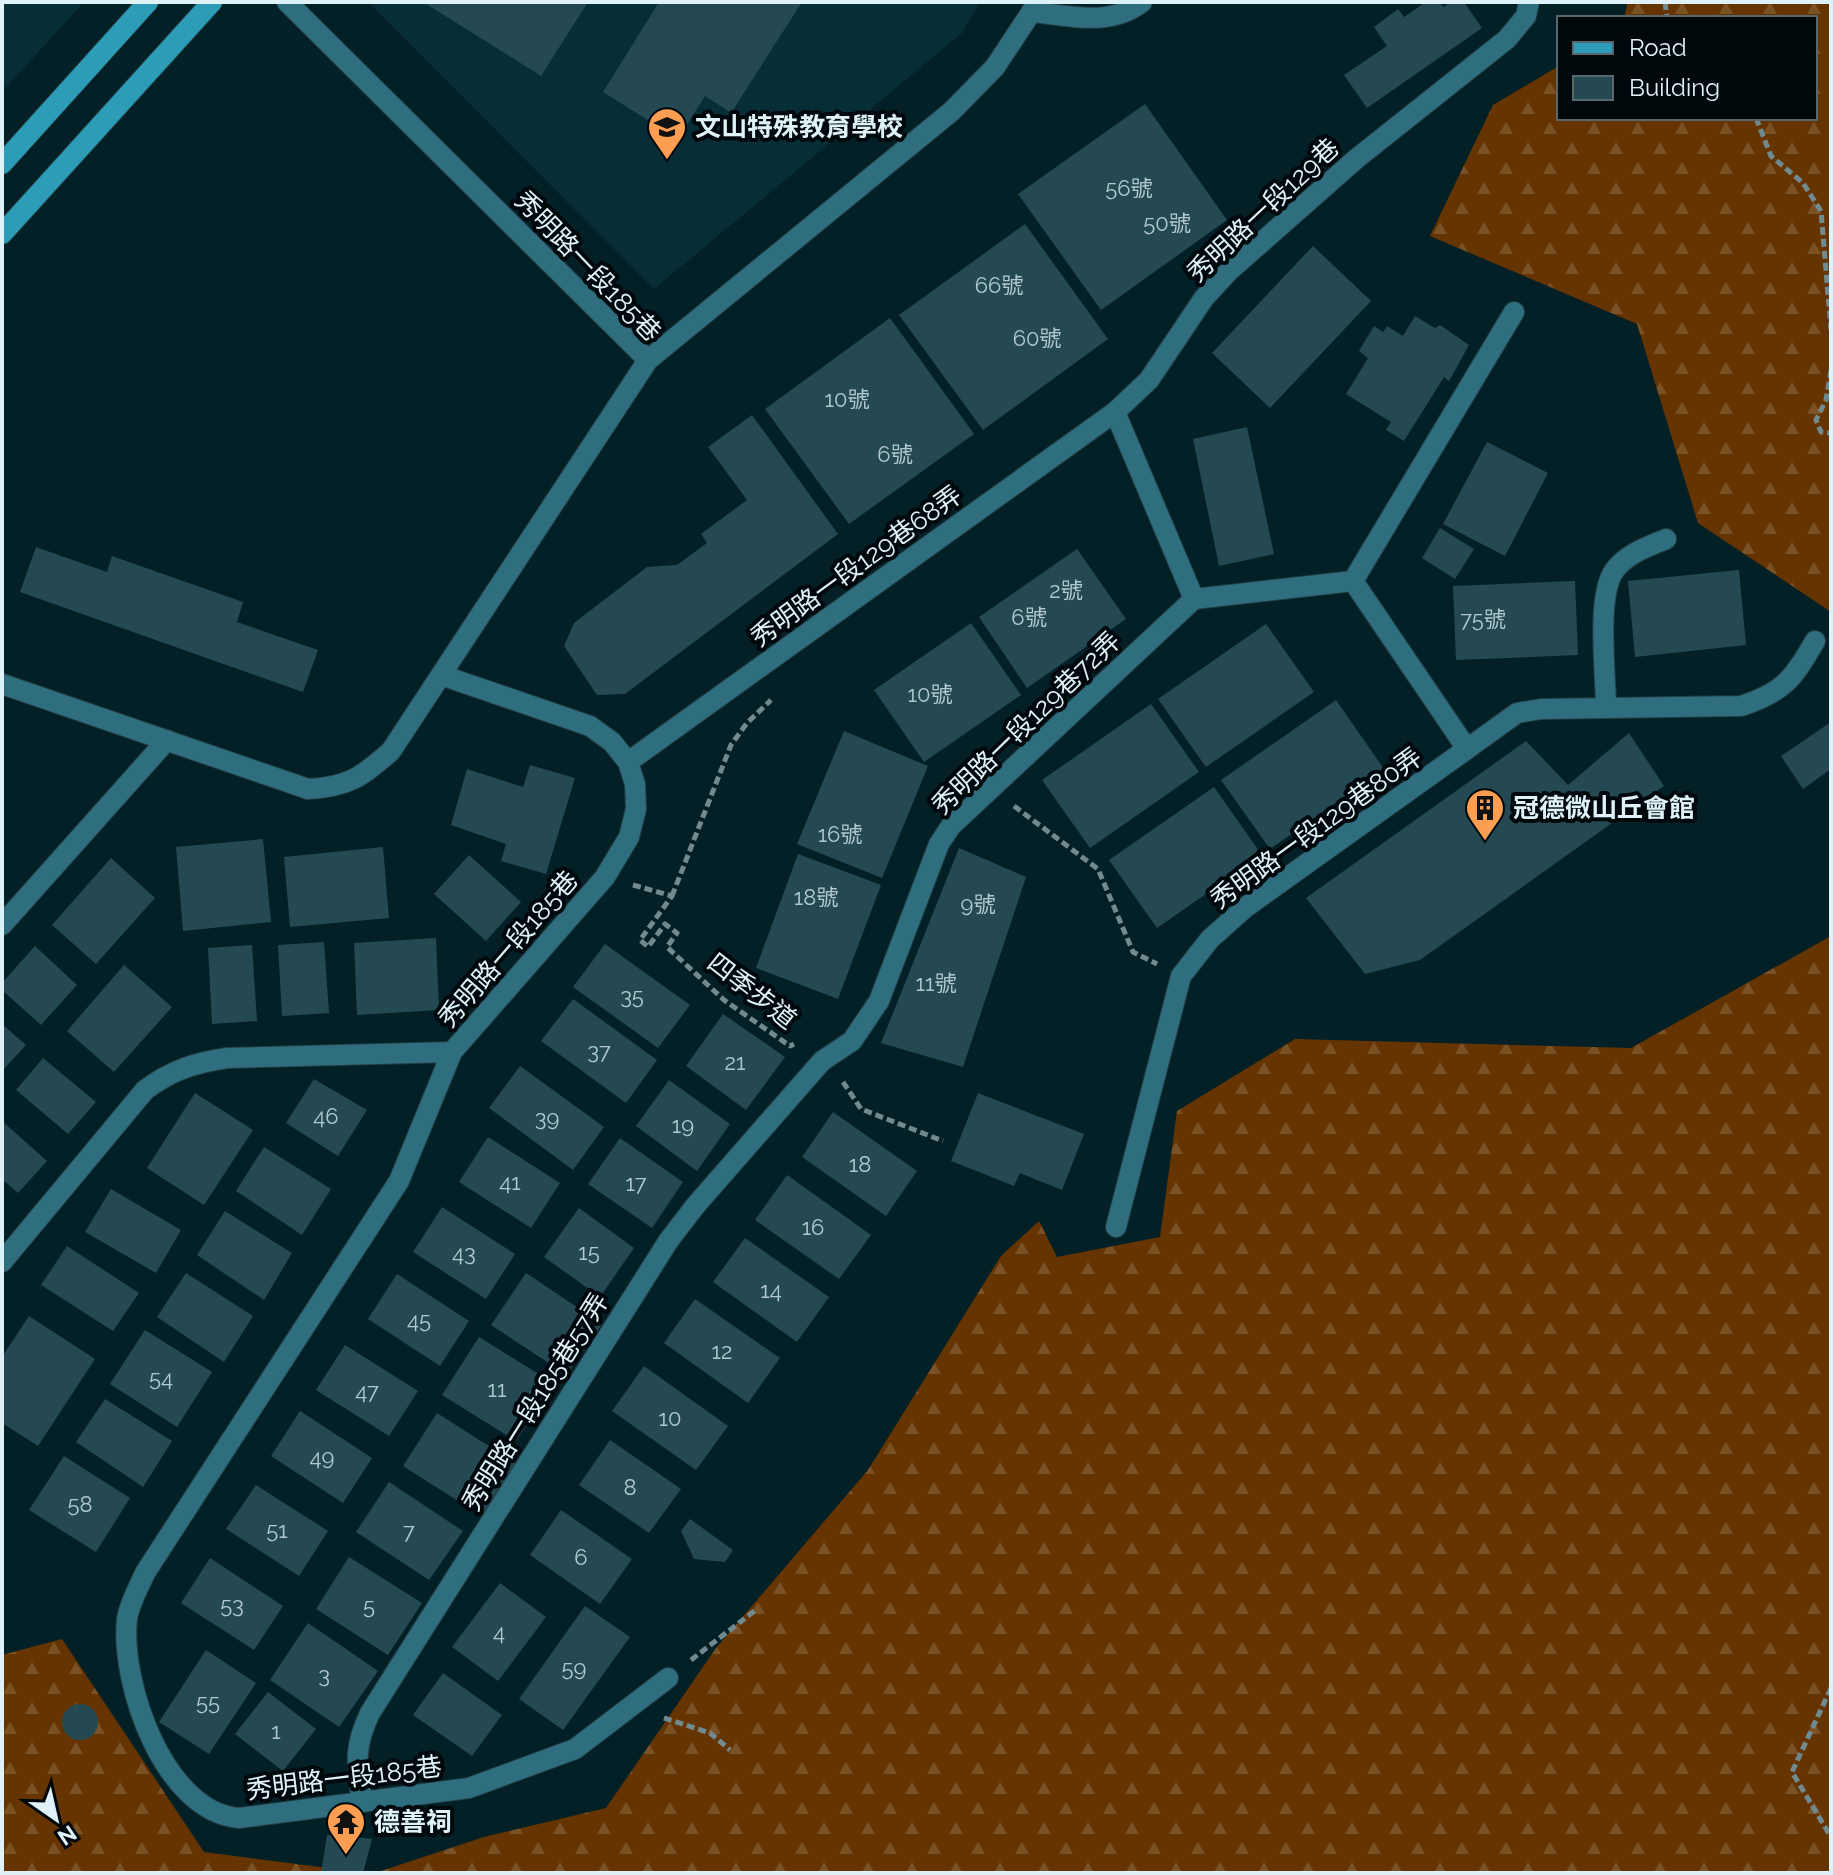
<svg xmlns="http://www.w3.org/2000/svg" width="1833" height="1875" font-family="Raleway,'Noto Sans TC',sans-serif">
<defs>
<pattern id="forest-firs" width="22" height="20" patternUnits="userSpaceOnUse" patternTransform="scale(2)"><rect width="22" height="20" fill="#663400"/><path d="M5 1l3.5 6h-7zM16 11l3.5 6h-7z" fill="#7b5226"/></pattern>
</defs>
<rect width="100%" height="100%" fill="#032026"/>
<path fill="#072d36" d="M2 2H84L2 92Z
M368 2H980L962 33 654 289Z"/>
<path fill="url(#forest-firs)" d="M1628 2H1831V612L1698 523 1637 324 1430 236 1493 105 1559 66V118H1815V18H1624Z
M1831 936V1873H375L484 1837 606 1808 716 1648 868 1470 1001 1256 1039 1221 1057 1257 1160 1237 1177 1111 1295 1039 1631 1048Z
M62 1639 204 1852 366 1873H2V1655Z"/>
<path fill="#254953" d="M423 2H588L541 76Z
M659 2H802L731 113 705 96 678 139 603 92Z
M1426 2H1440L1443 7 1451 2H1464L1482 28 1367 108 1344 75 1387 46 1374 27 1398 9 1404 17Z
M1145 104 1227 220 1101 310 1018 194Z
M1025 224 1108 339 983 430 899 315Z
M1313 246 1371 301 1270 408 1212 353Z
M1415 316 1435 328 1440 325 1469 345 1449 381 1444 377 1404 441 1386 430 1391 422 1346 394 1368 358 1359 351 1374 326 1383 332 1387 326 1403 336Z
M890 318 974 434 849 524 765 409Z
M752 415 838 534 625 694 597 695 564 646 574 623 647 567 677 565 707 543 701 534 747 500 708 447Z
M1247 427 1274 554 1219 566 1193 439Z
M1487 442 1548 473 1505 556 1443 524Z
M1440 528 1474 549 1455 579 1422 558Z
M36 547 107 572 112 556 243 602 237 622 318 650 303 692 20 592Z
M1077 549 1126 619 1027 688 979 617Z
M1739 570 1746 645 1635 657 1628 581Z
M1575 581 1578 655 1456 660 1453 586Z
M971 623 1021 695 924 762 874 690Z
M1266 624 1314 692 1206 767 1158 699Z
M1336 700 1384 769 1270 849 1221 780Z
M1151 704 1199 772 1090 848 1042 780Z
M1831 722V769L1803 789 1781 756Z
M844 731 928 766 882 878 797 844Z
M1629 733 1664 786 1420 960 1365 974 1306 898 1526 741 1568 785Z
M530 765 575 778 546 874 501 861 506 844 451 825 467 769 523 787Z
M1214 787 1262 855 1157 928 1109 860Z
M263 839 271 922 183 931 176 847Z
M383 847 389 918 290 927 284 857Z
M959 848 1026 877 963 1067 881 1043Z
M798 854 881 885 838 999 756 968Z
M469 855 521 902 486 941 434 894Z
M111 858 155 898 96 964 52 925Z
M436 938 439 1010 357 1015 354 943Z
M324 942 329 1013 282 1016 278 945Z
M605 944 690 1005 658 1048 573 987Z
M252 945 257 1021 212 1024 208 948Z
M35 946 77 985 41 1025 2 990V983Z
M124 965 172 1007 114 1072 67 1031Z
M573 999 657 1060 626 1103 541 1041Z
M723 1014 785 1057 746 1110 686 1066Z
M2 1024 26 1045 2 1071Z
M43 1058 96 1102 68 1134 16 1090Z
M520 1066 604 1127 573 1170 489 1108Z
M314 1079 367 1110 338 1156 286 1123Z
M669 1080 730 1124 697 1171 636 1126Z
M195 1093 253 1130 204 1205 147 1168Z
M978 1093 1084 1134 1062 1190 1020 1173 1014 1186 951 1161Z
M833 1112 917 1171 886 1216 802 1157Z
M2 1121 47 1161 18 1193 2 1179Z
M488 1137 560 1183 531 1228 459 1182Z
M620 1138 683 1182 652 1228 588 1184Z
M264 1147 331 1189 302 1235 236 1191Z
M787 1175 871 1235 839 1279 755 1220Z
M111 1189 181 1230 156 1273 85 1232Z
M442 1207 515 1254 486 1299 413 1252Z
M579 1208 634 1248 600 1297 544 1257Z
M225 1211 292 1253 264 1300 197 1255Z
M745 1238 829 1297 797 1342 713 1282Z
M67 1246 139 1293 113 1331 41 1285Z
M186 1273 253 1316 224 1362 157 1317Z
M526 1273 602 1324 567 1375 491 1325Z
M397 1274 469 1321 440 1366 368 1319Z
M695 1299 780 1358 748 1403 664 1343Z
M29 1316 95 1359 38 1446 2 1423V1357Z
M145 1330 212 1372 177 1427 110 1384Z
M479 1337 553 1383 516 1441 442 1395Z
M345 1345 418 1391 389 1436 316 1390Z
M644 1366 728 1426 696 1470 612 1411Z
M105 1399 172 1441 143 1487 76 1442Z
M300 1411 372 1458 343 1503 271 1456Z
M437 1413 517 1464 483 1517 403 1466Z
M610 1440 681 1489 649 1533 579 1485Z
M64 1456 130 1498 96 1552 29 1510Z
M389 1482 463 1531 429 1580 356 1532Z
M256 1485 328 1531 299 1576 226 1529Z
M561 1510 632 1559 600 1604 530 1555Z
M690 1519 733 1550 725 1562 694 1559 681 1531Z
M349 1557 422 1603 388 1655 316 1609Z
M210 1558 283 1606 254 1650 181 1603Z
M500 1583 546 1617 498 1681 452 1647Z
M585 1606 630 1637 563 1730 519 1699Z
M308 1623 378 1671 339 1727 270 1680Z
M206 1650 256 1683 209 1754 159 1722Z
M443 1673 502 1715 472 1756 413 1715Z
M268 1692 316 1729 283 1771 235 1734Z
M62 1722a18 18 0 1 1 36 0a18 18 0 1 1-36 0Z
M327 1835 372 1839 363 1873H321Z"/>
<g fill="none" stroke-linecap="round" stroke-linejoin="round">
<g stroke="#223d43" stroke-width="22">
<path id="lane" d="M287 2 648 360
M1033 12C1070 16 1111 27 1142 2
M1115 412 1194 599 1353 581 1467 749 1517 713 1541 709 1741 706C1784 692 1793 679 1815 641
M1353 581 1514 312
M441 675 590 726 612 742 628 762 635 784 636 809 629 837 605 877 452 1052 399 1181 145 1573C139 1587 129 1604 127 1619 120 1683 164 1812 239 1818L469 1788 575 1749 668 1678
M2 684 308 789C348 787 362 777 391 751L648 360 952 111 995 67 1038 2
M1606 708C1606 676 1596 597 1614 571 1626 554 1647 547 1666 539
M628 762 1115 412 1149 380 1204 298 1229 271 1356 159 1507 39 1526 16 1529 2
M2 925 167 740
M1116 1227 1181 976 1210 939 1246 907 1467 749
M2 1262 145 1090C172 1070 194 1063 227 1058L452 1052
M362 1802C357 1765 353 1748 370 1713L669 1240 696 1205 822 1061 852 1041 879 1001 939 844 951 826 1194 599"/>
</g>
<g stroke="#223d43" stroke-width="22">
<path id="secondary" d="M2 164 148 2
M2 234 212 2"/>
</g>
<path stroke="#718a90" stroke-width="5" stroke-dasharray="8 4" stroke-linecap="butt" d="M1665 2 1667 18
M1756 118 1771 156 1803 183 1821 211 1831 330
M1831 370 1826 400 1816 420 1821 432 1831 433
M1014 806 1098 869 1133 952 1157 964
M633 885 672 896 640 940 648 947 665 924 677 933 667 947 724 1000 790 1046 794 1044
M672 896 731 745 747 723 771 700
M843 1082 861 1109 943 1141
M691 1660 757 1609
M1831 1688 1792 1772 1831 1837
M664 1718 710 1733 730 1750"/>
<use href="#lane" stroke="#2f6e7e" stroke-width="20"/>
<use href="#secondary" stroke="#2d9db7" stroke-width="20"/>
</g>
<defs>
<g id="school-pin" transform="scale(2)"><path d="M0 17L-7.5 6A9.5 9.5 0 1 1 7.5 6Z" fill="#fb9e51" stroke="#00080c"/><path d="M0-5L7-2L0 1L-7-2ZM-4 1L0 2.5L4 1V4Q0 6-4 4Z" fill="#111"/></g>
<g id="building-pin" transform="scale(2)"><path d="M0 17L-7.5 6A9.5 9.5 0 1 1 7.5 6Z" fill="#fb9e51" stroke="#00080c"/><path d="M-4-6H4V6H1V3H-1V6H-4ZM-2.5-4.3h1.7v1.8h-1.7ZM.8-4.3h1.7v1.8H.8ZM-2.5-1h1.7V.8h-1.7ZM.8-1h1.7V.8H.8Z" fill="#111"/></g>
<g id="temple-pin" transform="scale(2)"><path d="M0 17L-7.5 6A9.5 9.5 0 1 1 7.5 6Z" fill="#fb9e51" stroke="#00080c"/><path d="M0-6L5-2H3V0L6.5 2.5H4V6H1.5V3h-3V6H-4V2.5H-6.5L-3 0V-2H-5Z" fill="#111"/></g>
</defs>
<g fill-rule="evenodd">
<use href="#school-pin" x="667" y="127"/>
<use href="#building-pin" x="1485" y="808"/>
<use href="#temple-pin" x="346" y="1822"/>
</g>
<g text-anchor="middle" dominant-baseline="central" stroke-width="8" stroke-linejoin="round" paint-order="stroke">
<g font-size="22" fill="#b0c8cf">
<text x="1129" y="188">56號</text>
<text x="1167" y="223">50號</text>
<text x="999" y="285">66號</text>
<text x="1037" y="338">60號</text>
<text x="847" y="399">10號</text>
<text x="895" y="454">6號</text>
<text x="1066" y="590">2號</text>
<text x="1029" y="617">6號</text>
<text x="1483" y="619">75號</text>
<text x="930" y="694">10號</text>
<text x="840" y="834">16號</text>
<text x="816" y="897">18號</text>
<text x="978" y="904">9號</text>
<text x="936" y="983">11號</text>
<text x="632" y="996">35</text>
<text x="599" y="1051">37</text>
<text x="735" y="1062">21</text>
<text x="326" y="1116">46</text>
<text x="547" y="1118">39</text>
<text x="683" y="1125">19</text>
<text x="860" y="1164">18</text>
<text x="510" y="1182">41</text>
<text x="636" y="1183">17</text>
<text x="813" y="1227">16</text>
<text x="589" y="1252">15</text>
<text x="464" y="1253">43</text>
<text x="771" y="1290">14</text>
<text x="419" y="1320">45</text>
<text x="722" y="1351">12</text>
<text x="161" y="1378">54</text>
<text x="497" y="1389">11</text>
<text x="367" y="1391">47</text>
<text x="670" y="1418">10</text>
<text x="322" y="1457">49</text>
<text x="630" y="1487">8</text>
<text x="80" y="1504">58</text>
<text x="277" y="1530">51</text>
<text x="409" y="1531">7</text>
<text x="581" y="1557">6</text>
<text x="232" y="1605">53</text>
<text x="369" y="1606">5</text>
<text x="499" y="1632">4</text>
<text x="574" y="1668">59</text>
<text x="324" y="1675">3</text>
<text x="208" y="1702">55</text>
<text x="276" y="1731">1</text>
</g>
<g font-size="26" font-weight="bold" fill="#def2f8" stroke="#00080c" text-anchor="start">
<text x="695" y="127">文山特殊教育學校</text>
<text x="1513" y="808">冠德微山丘會館</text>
<text x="374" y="1822">德善祠</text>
</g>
<g font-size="26" fill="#def2f8" stroke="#00080c">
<text transform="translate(1263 210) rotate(-43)">秀明路一段129巷</text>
<text transform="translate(588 266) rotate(46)">秀明路一段185巷</text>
<text transform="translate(856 566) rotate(-36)">秀明路一段129巷68弄</text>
<text transform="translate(1026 723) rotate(-44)">秀明路一段129巷72弄</text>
<text transform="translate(1316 828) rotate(-36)">秀明路一段129巷80弄</text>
<text transform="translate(508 949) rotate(-49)">秀明路一段185巷</text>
<text transform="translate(752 991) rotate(38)">四季步道</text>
<text transform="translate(535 1402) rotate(-58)">秀明路一段185巷57弄</text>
<text transform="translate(344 1778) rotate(-7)">秀明路一段185巷</text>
</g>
</g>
<rect width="1833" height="1875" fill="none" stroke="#def2f8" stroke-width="8"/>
<rect x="1557" y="16" width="260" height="104" fill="#00080c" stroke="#59666a" stroke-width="2"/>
<rect x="1573" y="42" width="40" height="12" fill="#2d9db7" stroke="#59666a" stroke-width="2"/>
<text x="1629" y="56" font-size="24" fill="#def2f8">Road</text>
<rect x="1573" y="76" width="40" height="24" fill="#254953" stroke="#59666a" stroke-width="2"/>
<text x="1629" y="96" font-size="24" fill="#def2f8">Building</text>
<g transform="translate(56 1819) rotate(146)" stroke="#00080c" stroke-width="6" paint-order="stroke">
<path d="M0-6L14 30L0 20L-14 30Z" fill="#def2f8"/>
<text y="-12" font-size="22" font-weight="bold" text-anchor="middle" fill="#def2f8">N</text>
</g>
</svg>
